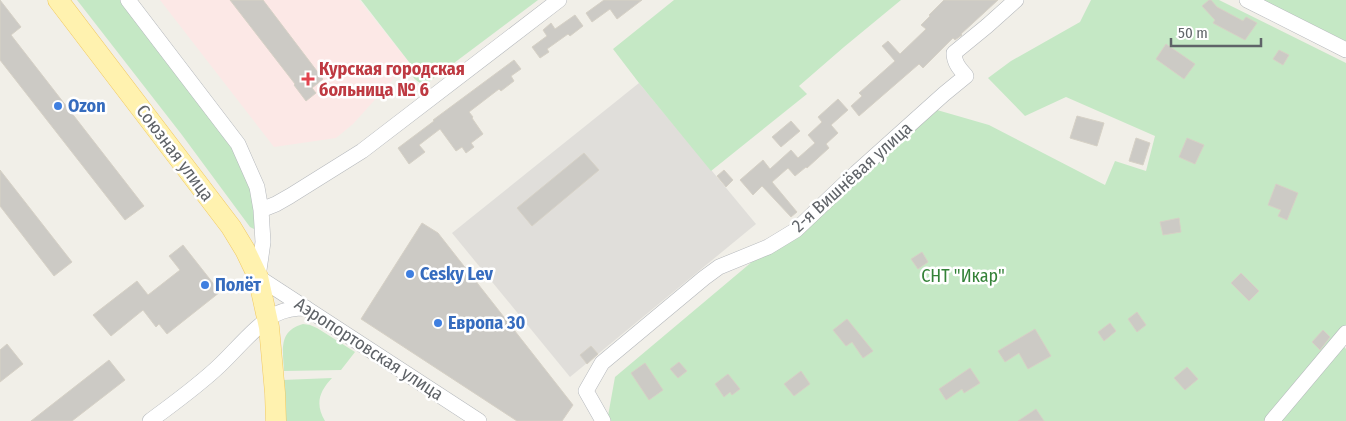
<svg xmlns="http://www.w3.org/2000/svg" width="1346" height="421" font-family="'Fira Sans Condensed',sans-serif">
<rect width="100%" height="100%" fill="#f1efe8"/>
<path fill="#e0deda" d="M639 83 756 224 570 377 452 233Z"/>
<path fill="#fce8e6" d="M160 0H359L409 62 353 124 336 138 274 147Z"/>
<path fill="#c5e8c5" d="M77 0H121L239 153 247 171 258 226 256 230 250 227 182 135Z
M361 0H538L430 81 422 84C408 76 414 74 409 62Z
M674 0H901L844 47 799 86 807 94 711 171 639 83 613 49Z
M1091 0H1219L1346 63V328L1338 339 1346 349V421H611L608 416 615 377 772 245 937 110 989 125 1105 185 1115 161 1146 171 1155 136 1066 97 1025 116 988 78 1011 61 1080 22Z
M1258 0H1346V43Z
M303 324 310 325 317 328 355 352 341 370 284 371C283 350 278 331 303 324Z
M332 378C319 392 315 404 325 421H282V380Z"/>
<path fill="#cccac5" stroke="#d6d1c6" d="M0 0 21 27 11 35 144 206 125 220 0 60Z
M230 0H263L323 79 312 88 316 93 306 101 294 85 295 84Z
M604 0H642L617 19 610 9 592 22 586 13Z
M944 0H998L961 34 962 35 955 40 953 38 923 68 919 64 859 116 851 106 862 96 859 93 895 61 882 46 888 41 900 54 926 29 921 25 930 16 929 15Z
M1209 0H1211L1217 7 1243 21 1246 17 1257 23 1245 40 1213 23 1215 20 1202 6Z
M575 15 583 26 570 36 568 34 547 49 549 52 540 58 532 47 547 36 543 30 551 23 555 29Z
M1166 44 1195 64 1184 79 1156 59Z
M1279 50 1289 55 1283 65 1273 59Z
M514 60 521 69 511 76 514 81 501 91 499 89 469 112 473 117 472 118 483 134 471 143 474 147 466 153 462 147 456 151 440 129 419 145 425 152 409 164 398 148 434 121 433 120Z
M838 99 848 110 831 125 838 133 826 144 829 148 807 168 806 167 795 176 788 168 772 182 797 212 791 217 762 186 753 195 740 180 763 160 770 169 791 150 798 158 815 143 808 135 822 122 818 117Z
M1077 116 1104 123 1097 146 1070 138Z
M791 121 800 131 781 147 772 137Z
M1136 138 1150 143 1143 165 1129 161Z
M1187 138 1204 145 1195 164 1179 157Z
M584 153 599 170 532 226 517 208Z
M0 170 72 262 54 276 0 206Z
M724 170 733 180 726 187 717 176Z
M1276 184 1298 193 1287 220 1278 216 1281 210 1268 205Z
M1179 218 1181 232 1163 235 1160 222Z
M422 223 438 233 573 405 562 421H517L361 319Z
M183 245 220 292 167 334 159 324 156 327 143 310 111 336 93 315 137 281 148 295 180 270 169 256Z
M922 252 928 262 918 269 911 259Z
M1241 273 1259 291 1249 301 1231 283Z
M1137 312 1146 325 1137 332 1128 319Z
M847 319 873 351 863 358 852 342 846 346 833 330Z
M1110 323 1116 331 1104 341 1098 332Z
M1035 329 1051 356 1028 369 1019 353 1005 362 998 351Z
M1323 330 1330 337 1320 350 1312 342Z
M7 344 23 364 0 382V350Z
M591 346 598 354 587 364 580 355Z
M109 360 125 380 72 421H31Z
M679 362 687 371 678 378 670 369Z
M645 363 663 390 649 400 631 373Z
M1187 367 1198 379 1185 390 1174 378Z
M970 368 980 383 964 393 962 389 946 400 939 389Z
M801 371 810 384 794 396 784 384Z
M728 374 740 389 732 395 730 392 724 397 715 384Z
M1036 409 1044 421H1018Z"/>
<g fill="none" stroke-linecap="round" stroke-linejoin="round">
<g stroke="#b5b8bc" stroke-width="16">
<path id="minor" d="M128 0 238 144 257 187 261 210 263 242 258 277 479 421
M1247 0 1346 50
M261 210 276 204 290 196 362 151 559 0
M150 421C174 403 198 386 219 366 235 351 257 324 276 314 286 309 295 308 306 308
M603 421 586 391 602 363 704 278 719 267 768 247 796 230 856 173 944 94 966 76C960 69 954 63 954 53L987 26 1016 0
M1272 421 1346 333"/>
</g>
<g stroke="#f2c960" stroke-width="21">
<path id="major" d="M58 0 231 227 245 250 258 277 269 327 275 393 276 421"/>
</g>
<use href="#minor" stroke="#fff" stroke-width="15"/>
<use href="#major" stroke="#fff2af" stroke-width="20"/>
</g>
<path fill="#e0444e" stroke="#fff" stroke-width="2" d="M305.5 71.5h5v5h5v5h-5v5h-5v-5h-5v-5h5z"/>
<g fill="#3f7fe0" stroke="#fff" stroke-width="2">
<circle cx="58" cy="106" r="5"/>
<circle cx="410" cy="274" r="5"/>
<circle cx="205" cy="285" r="5"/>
<circle cx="438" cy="323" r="5"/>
</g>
<g text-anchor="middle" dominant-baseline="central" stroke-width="5" stroke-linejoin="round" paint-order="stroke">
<g font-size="18" font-weight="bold" fill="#be3a42" stroke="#fff" text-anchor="start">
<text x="319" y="69">Курская городская<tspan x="319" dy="21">больница № 6</tspan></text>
</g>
<g font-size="18" font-weight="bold" fill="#366cbe" stroke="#fff" text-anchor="start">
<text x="68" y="106">Ozon</text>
<text x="420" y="274">Cesky Lev</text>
<text x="215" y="285">Полёт</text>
<text x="448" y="323">Европа 30</text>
</g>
<g font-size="18" fill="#5f6368" stroke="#fff">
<text transform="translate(175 153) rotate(53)">Союзная улица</text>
<text transform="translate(852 177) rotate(-42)">2-я Вишнёвая улица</text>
<text transform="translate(369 349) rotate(33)">Аэропортовская улица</text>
</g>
<g font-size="18" fill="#348238" stroke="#fff">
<text x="963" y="276">СНТ "Икар"</text>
</g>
</g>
<path d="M1171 38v8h90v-8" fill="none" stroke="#5f6368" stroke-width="2.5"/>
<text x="1178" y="38" font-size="15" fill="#5f6368" stroke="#ffffff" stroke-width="4" paint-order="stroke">50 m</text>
</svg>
